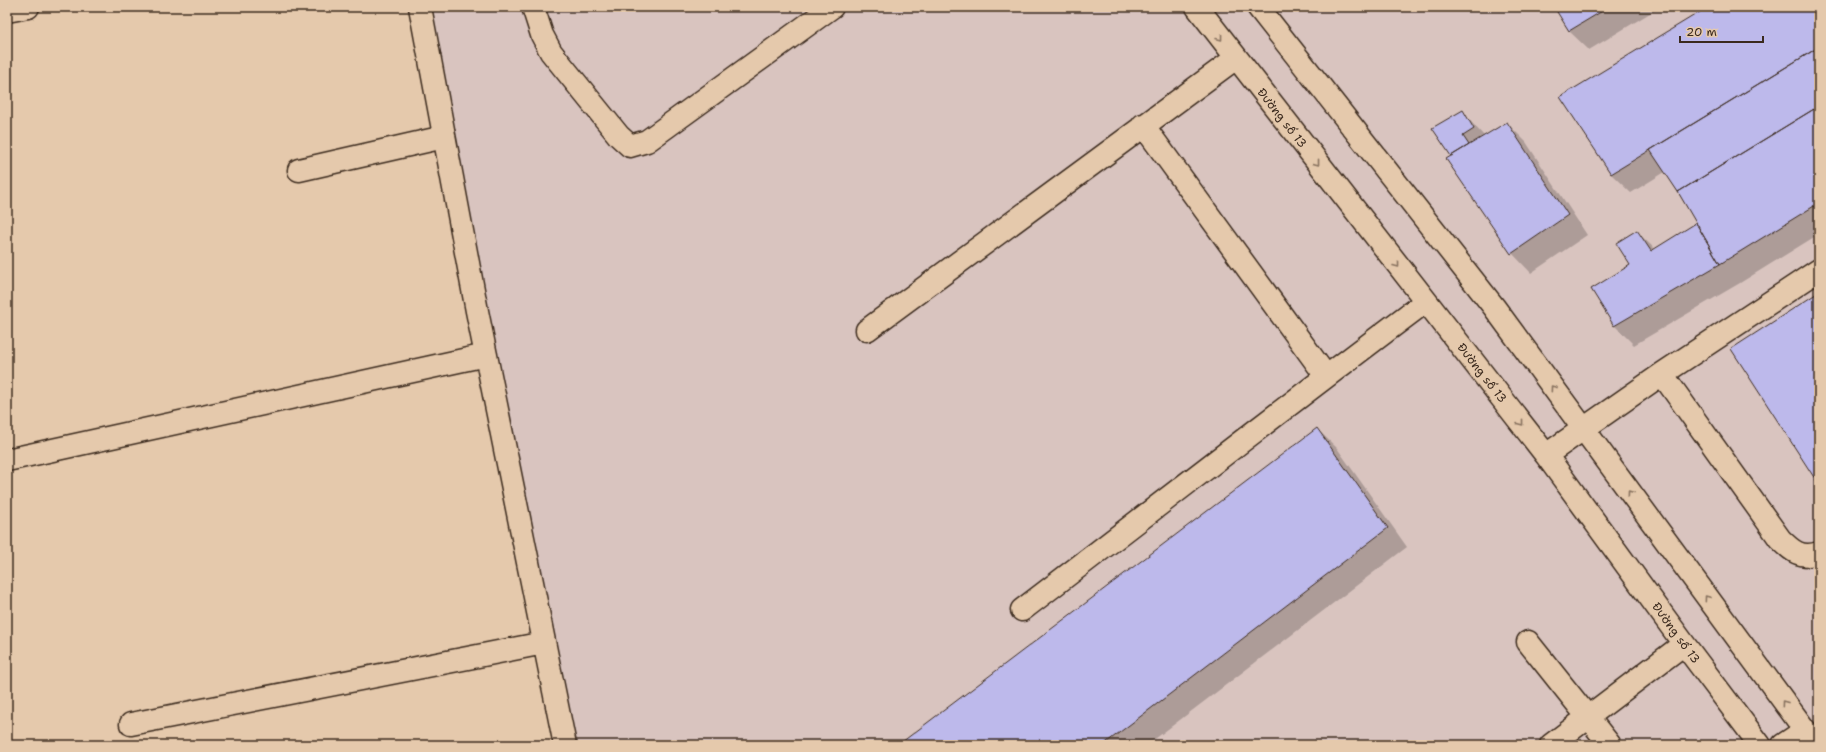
<svg xmlns="http://www.w3.org/2000/svg" width="1826" height="752" font-family="'Shantell Sans',sans-serif">
<rect width="100%" height="100%" fill="#e5c9ac"/>
<filter id="ink" filterUnits="userSpaceOnUse"><feTurbulence type="fractalNoise" baseFrequency=".025" numOctaves="2"/><feDisplacementMap in="SourceGraphic" scale="8" xChannelSelector="R" yChannelSelector="G"/><feConvolveMatrix kernelMatrix="1 2 1 2 8 2 1 2 1" color-interpolation-filters="sRGB"/></filter>
<g filter="url(#ink)">
<path fill="#d9c4bf" d="M430 7H1819V745H575L486 308Z"/>
<path fill="#0003" d="M1555 7H1660L1589 50 1569 31Z
M1710 7H1819V234L1740 283 1634 345 1615 326 1592 290 1631 265 1637 232 1655 249 1697 223 1665 172 1631 193 1611 174 1562 98Z
M1462 112 1485 137 1507 123 1526 142 1587 235 1531 273 1512 253 1453 157Z
M1317 429 1337 448 1407 547 1147 745H900Z"/>
<path fill="#bdb9eb" stroke="#3b2a1e" d="M1554 7H1609L1569 31Z
M1708 7H1819V47L1611 174 1560 97Z
M1819 47V106L1678 192 1650 150Z
M1819 106V203L1720 264 1678 192Z
M1463 110 1474 129 1463 136 1469 145 1451 156 1432 128Z
M1507 122 1568 215 1511 254 1446 159Z
M1696 223 1720 264 1614 326 1591 289 1630 265 1616 243 1637 230 1651 251Z
M1819 292V485L1731 349Z
M1317 428 1388 528 1103 745H898Z"/>
<g fill="none" stroke-linecap="round" stroke-linejoin="round">
<g stroke="#3b2a1e" stroke-width="25">
<path id="minor" d="M420 7 477 311 565 745
M533 7 542 35 551 52 619 136 630 146 647 141 832 7
M1197 7 1546 455 1684 644 1760 745
M1258 7 1494 307 1816 745
M7 11 28 7
M1143 125 1326 376
M299 170 444 137
M867 330 1236 58
M1662 374 1780 539C1792 551 1801 559 1819 553
M1546 455 1662 374 1819 270
M7 460 486 355
M1022 610C1157 507 1290 403 1425 302
M1528 642 1610 745
M131 724 544 643
M1551 745 1684 644
M1783 745 1804 731"/>
</g>
<use href="#minor" stroke="#e5c9ac" stroke-width="22"/>
</g>
<defs><path id="oneway-chevron" d="M-2-3.5L2.5 0L-2 3.5" fill="none" stroke-width="1.6" stroke-linecap="round" stroke-linejoin="round"/></defs>
<g stroke="#88725e">
<use href="#oneway-chevron" transform="translate(1220 38) rotate(52)"/>
<use href="#oneway-chevron" transform="translate(1317 163) rotate(52)"/>
<use href="#oneway-chevron" transform="translate(1397 265) rotate(52)"/>
<use href="#oneway-chevron" transform="translate(1553 388) rotate(-126)"/>
<use href="#oneway-chevron" transform="translate(1521 423) rotate(52)"/>
<use href="#oneway-chevron" transform="translate(1630 493) rotate(-126)"/>
<use href="#oneway-chevron" transform="translate(1707 598) rotate(-126)"/>
<use href="#oneway-chevron" transform="translate(1784 703) rotate(-126)"/>
</g>
</g>
<g text-anchor="middle" dominant-baseline="central" stroke-width="3" stroke-linejoin="round" paint-order="stroke">
<g font-size="12" fill="#3b2a1e" stroke="#e5c9ac">
<text transform="translate(1282 118) rotate(52)">Đường số 13</text>
<text transform="translate(1482 373) rotate(52)">Đường số 13</text>
<text transform="translate(1676 633) rotate(54)">Đường số 13</text>
</g>
</g>
<rect width="1826" height="752" fill="none" stroke="#e5c9ac" stroke-width="24"/>
<rect x="12" y="12" width="1802" height="728" fill="none" stroke="#3b2a1e" stroke-width="1.5" filter="url(#ink)"/>
<path d="M1680 36v6h83v-6" fill="none" stroke="#3b2a1e" stroke-width="2"/>
<text x="1686" y="36" font-size="12" fill="#3b2a1e" stroke="#e5c9ac" stroke-width="3" paint-order="stroke">20 m</text>
</svg>
